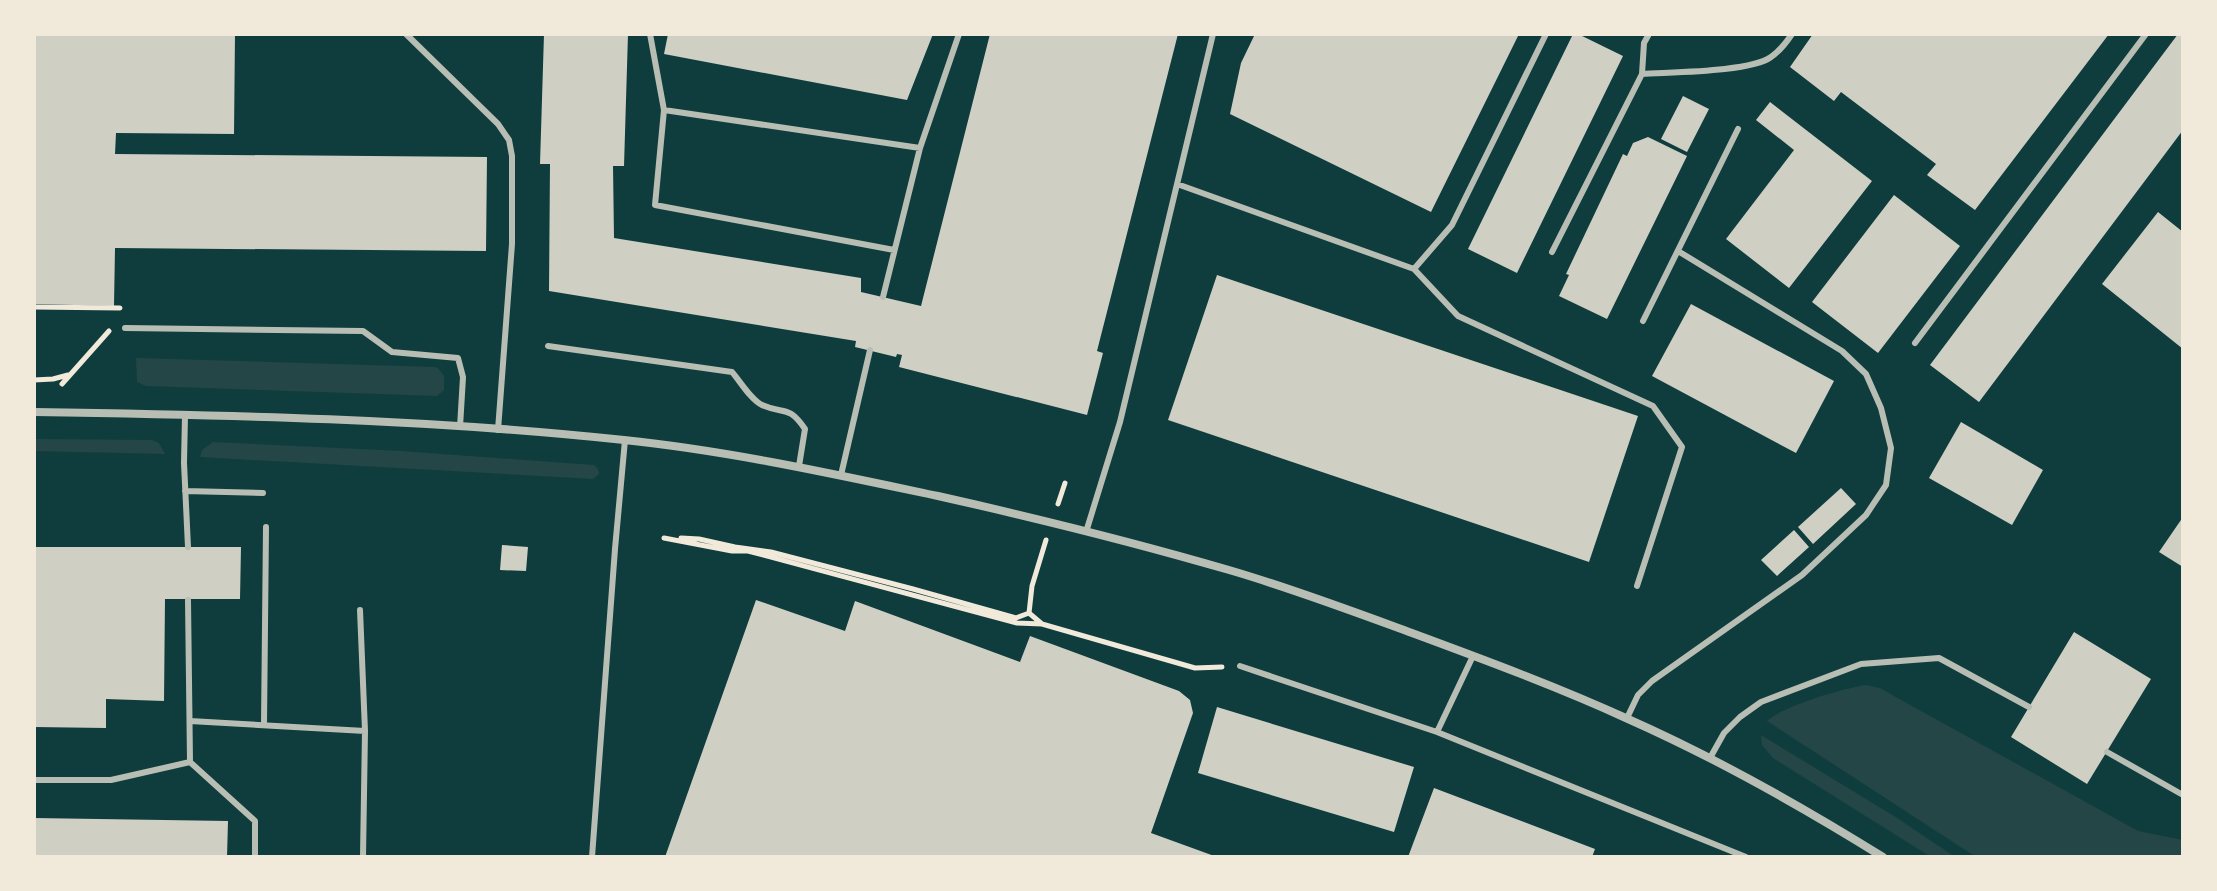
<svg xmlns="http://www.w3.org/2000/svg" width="2217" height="891" font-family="'Fira Sans Condensed',sans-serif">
<rect width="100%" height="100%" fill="#0f3d3e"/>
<path fill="#244646" d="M136 358 434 367 438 368 444 376V390L437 396 146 386 137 382Z
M34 439 152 440 159 443 165 454 34 451Z
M213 442 401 451 594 465 598 469 599 474 593 479 200 457 202 450Z
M1866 685 1880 688 1894 696 2138 831 2183 840V857H1976L1767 721C1783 706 1844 688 1866 685Z
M1761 735 1897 818 1955 857H1931L1773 758 1762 745Z"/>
<path fill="#cfcfc3" d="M34 34H235L234 134 116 133 115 154 487 157 486 251 115 248 114 306 34 304Z
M544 34H628L624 166H613L614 238 861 278V292L921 306 990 34H1178L1097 351 1103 353 1087 415 899 367 902 355 897 354 896 357 855 347 856 341 549 291 550 164H540Z
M668 34H933L907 100 664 54Z
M1255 34H1519L1431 212 1230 114 1241 63Z
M1573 34H1578L1623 56 1517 273 1468 249Z
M1813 34H2109L1975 210 1927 175 1936 164 1841 92 1834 101 1790 67Z
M2178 34H2183V130L1979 402 1930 365Z
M1683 96 1709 109 1687 152 1661 139Z
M1770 102 1872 181 1789 288 1726 239 1794 150 1756 120Z
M1648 137 1687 156 1607 319 1559 296 1569 275 1566 274 1623 154 1627 156 1633 143Z
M1894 195 1960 246 1878 353 1812 302Z
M2158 212 2183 232V349L2102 284Z
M1217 275 1638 416 1589 562 1168 420Z
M1691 304 1834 381 1796 453 1652 376Z
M1961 422 2043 470 2012 525 1929 478Z
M1841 488 1856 504 1813 544 1798 527Z
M2183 517V567L2159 552Z
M1794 530 1809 547 1777 576 1761 560Z
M502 545 528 547 526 571 500 570Z
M34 547H241L240 599H165L164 701 106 699V728L34 727Z
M756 600 845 631 855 601 1020 662 1030 636 1179 691 1190 700 1193 713 1151 833 1217 857H665Z
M2074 632 2151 679 2087 784 2011 737Z
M1217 707 1414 767 1394 832 1198 773Z
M1434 788 1595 849 1592 857H1408Z
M34 818 228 821 227 857H34Z"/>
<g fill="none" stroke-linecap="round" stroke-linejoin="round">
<path stroke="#f1e9da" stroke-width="5" d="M34 307 120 308
M34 380 53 379 68 375
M62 384 109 331
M1058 504 1065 483
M664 538 732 551H748L1017 623 1042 624
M681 538 699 539 735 547 771 552 913 589 1016 618 1029 613
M1046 540 1032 586 1029 613 1042 624 1195 668 1222 667"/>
<path stroke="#b8beb3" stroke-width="6" d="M406 34 498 124 509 140 512 156V244L498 430
M650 34 664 110 655 205 894 250
M1642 74 1644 43 1649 34
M664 110 920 148
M1177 184 1414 269 1458 316 1653 406 1682 447 1637 586
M1552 252 1642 74C1670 72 1751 72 1771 57 1780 51 1786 43 1792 34
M1414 269 1452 225 1546 34
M883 297 920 148 959 34
M1643 321 1738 129
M125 328 363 331 392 352 458 358 463 377 460 427
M1915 343 2146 34
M548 346 732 372C740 381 751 400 762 405 784 415 788 404 805 429L799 466
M185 415 184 463 188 547
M841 475 870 350
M185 491 263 493
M1086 532 1120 422 1213 34
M188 600 190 762 255 821V857
M360 610 365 731 363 857
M1240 666 1437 732 1473 656
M1627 718 1638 695 1652 681 1802 575 1866 515 1886 485 1891 448 1881 408 1866 374 1842 351 1678 251
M190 721 365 731
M264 724 266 527
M1437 732 1746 857
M2107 752 2183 795
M1710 758 1724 733 1740 717 1761 702 1861 664 1939 658 2029 707
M34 780H111L190 762
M592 857 615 549 625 440"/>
<path stroke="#b8beb3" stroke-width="8" d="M34 412C231 415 428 419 624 440 730 451 834 474 938 496 1036 518 1133 542 1229 570 1291 588 1352 611 1412 633 1485 660 1558 687 1628 719 1716 758 1801 806 1883 857"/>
</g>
<rect width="2217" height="891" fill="none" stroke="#f1e9da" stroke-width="72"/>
</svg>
